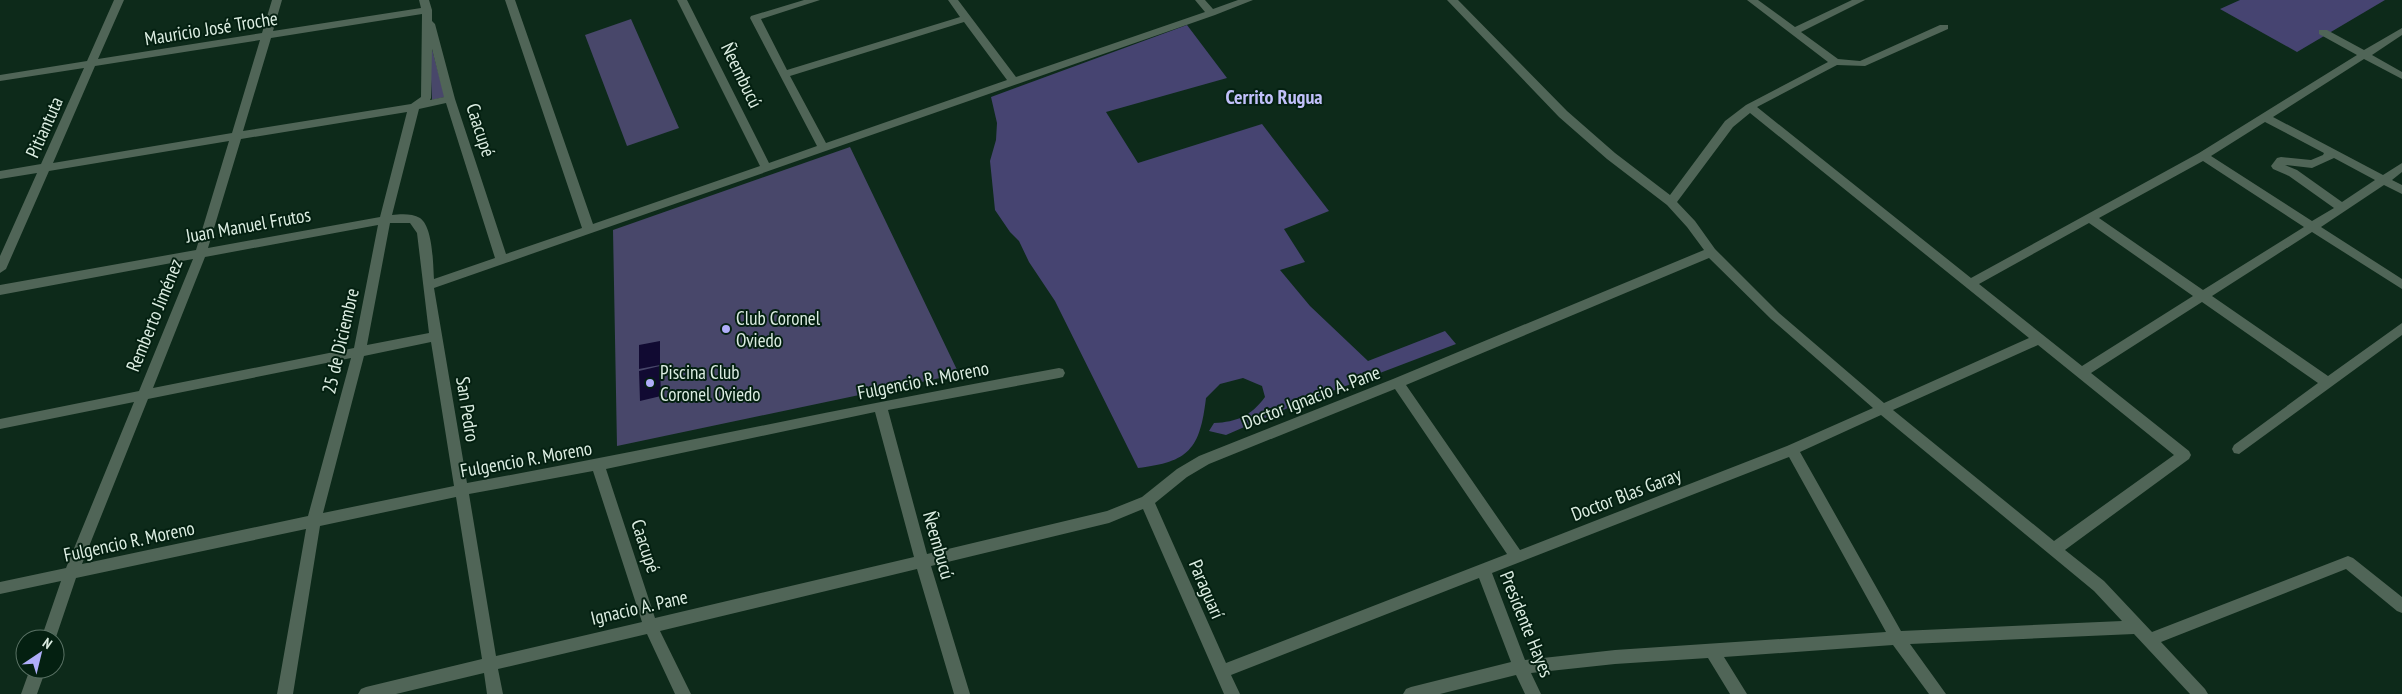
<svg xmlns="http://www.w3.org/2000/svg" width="2402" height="694" font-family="'PT Sans Narrow',sans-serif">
<rect width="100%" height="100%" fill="#0d2a1a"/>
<path fill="#48476a" d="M631 19 679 128 627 146 585 35Z
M429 38 445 97 432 100Z
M850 147 959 374 617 446 613 230Z"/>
<path fill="#464471" d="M2240 0H2385L2297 52 2220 9Z
M1187 25 1227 78 1106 112 1138 163 1262 124 1329 211 1284 229 1305 262 1280 270 1310 306 1368 361 1445 331 1456 344 1288 408 1226 435 1209 431 1214 423C1237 422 1251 416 1265 397L1262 386 1243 378 1220 384 1206 398C1200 449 1189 462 1138 468L1055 301 1029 262 1019 241 1010 232 995 210 990 161 996 140 997 123 991 97Z"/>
<path fill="#110a32" d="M660 341V365L639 369V345Z
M660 366 661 396 640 401 639 371Z"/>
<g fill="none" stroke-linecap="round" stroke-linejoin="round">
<path fill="#506557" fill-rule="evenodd" d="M114 0H124L98 59 262 33 272 0H282L273 31 421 8 419 0H429L432 10V21L435 24 455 99 506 254 582 228 505 0H515L593 224 760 166 677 0H687L769 163 817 146 750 18 751 16 804 0H820L761 19 787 70 960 17 948 0H958L1016 77 1205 12 1195 0H1205L1213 9 1238 0H1253L1215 15 434 288 467 483C665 447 861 404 1059 368L1063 369 1065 373 1063 377 1059 378 888 410 927 554 1107 511 1142 497 1177 469 1199 456 1393 379 1704 250 1687 227 1667 205 1607 159 1559 117 1447 0H1458L1567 111 1615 153 1670 195 1725 121 1746 105 1828 62 1747 0H1758L1795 27 1852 0H1865L1801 32 1838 59 1860 61 1940 25H1948V29L1865 66 1837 65 1757 107 1971 278 2199 153 2357 55 2319 34V30H2327L2364 50 2402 28V35L2372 55 2402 72V79L2364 59 2273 117 2383 175 2402 163V172L2392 180 2402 185V194L2384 185 2321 227 2402 279V289L2312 232 2212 296 2328 376 2402 323V335L2239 454 2234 453 2232 449 2234 445 2318 383 2202 302 2091 373 2189 451 2191 455 2189 459 2065 550 2104 581 2152 632 2348 556 2353 558 2402 597V613L2397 611 2346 569 2161 642 2205 689 2208 694H2190L2134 634 1910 644 1946 694H1929L1893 645 1724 657 1747 694H1730L1708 658 1615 664 1531 673 1541 694H1525L1516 675 1440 694H1403L1406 689 1411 687 1511 662 1479 578 1231 675 1240 694H1224L1143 509 1109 523 931 566 970 694H954L917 569 660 631 691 694H675L647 634 498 669 503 694H487L484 673 396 694H358L361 689 366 687 482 659 456 497 320 526 293 694H277L306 529 76 578 55 640 41 639 61 581 0 594V582L66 568 134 402 0 429V419L139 391 193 259 0 295V285L196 250 229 141 49 171 6 269 0 273V256L37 173 0 179V171L41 164 84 68 0 81V75L87 61ZM422 14 421 97 411 104 243 131 271 38ZM964 22 1007 80 826 143 790 76ZM260 40 232 133 53 163 95 66ZM432 49 444 97 430 100 431 98ZM446 103 495 258 434 279C433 264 433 227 420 218 412 213 400 214 392 215L419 109ZM407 112 380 217 208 248 241 139ZM1750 113 2029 338 1884 403 1779 313 1715 249 1695 221 1677 202 1733 127ZM2265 122 2324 153 2323 155 2311 160 2281 157 2277 158 2271 166 2273 169 2289 176 2334 208 2312 221 2211 156ZM2334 158 2375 180 2342 202 2297 170 2285 165 2312 168ZM2203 161 2304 227 2203 290 2099 218ZM390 223H410L417 233 429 333 367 345ZM2089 223 2193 296 2082 366 1979 284ZM378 225 354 348 153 388 205 257ZM1709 258 1771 319 1873 408 1787 446 1520 550 1406 385ZM431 342 454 486 323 513 364 356ZM2038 345 2174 455 2054 541 1893 410ZM351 358 308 516 82 564 148 399ZM1395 389 1507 554 1226 663 1155 503 1187 477 1209 464ZM875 412 914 557 655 618 606 469ZM1881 415 2094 591 2122 621 1901 631 1800 452ZM1789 457 1886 632 1615 650 1525 660 1492 573ZM593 471 642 622 496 656 469 494Z
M30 669H46L37 694H21Z"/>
</g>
<g fill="#b0aefa" stroke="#042011" stroke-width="2">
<circle cx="726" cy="329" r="5"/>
<circle cx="650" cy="383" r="5"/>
</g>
<g text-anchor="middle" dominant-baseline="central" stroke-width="4" stroke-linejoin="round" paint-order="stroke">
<g font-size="19" fill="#dcede2" stroke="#042011">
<text transform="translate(211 28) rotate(-9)">Mauricio José Troche</text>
<text transform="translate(742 75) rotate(64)">Ñeembucú</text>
<text transform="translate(44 127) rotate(-66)">Pitiantuta</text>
<text transform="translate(481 130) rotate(72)">Caacupé</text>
<text transform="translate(248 225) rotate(-10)">Juan Manuel Frutos</text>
<text transform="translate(154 315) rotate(-68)">Remberto Jiménez</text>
<text transform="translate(340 341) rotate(-77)">25 de Diciembre</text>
<text transform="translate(923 380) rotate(-11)">Fulgencio R. Moreno</text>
<text transform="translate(1311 397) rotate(-21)">Doctor Ignacio A. Pane</text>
<text transform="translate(468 409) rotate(81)">San Pedro</text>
<text transform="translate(526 459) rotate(-10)">Fulgencio R. Moreno</text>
<text transform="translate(1626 494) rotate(-21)">Doctor Blas Garay</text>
<text transform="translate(129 541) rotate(-12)">Fulgencio R. Moreno</text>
<text transform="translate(939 545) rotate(74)">Ñeembucú</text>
<text transform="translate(646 546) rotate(72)">Caacupé</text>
<text transform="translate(1207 589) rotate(67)">Paraguarí</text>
<text transform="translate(639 607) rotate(-13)">Ignacio A. Pane</text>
<text transform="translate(1527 624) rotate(68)">Presidente Hayes</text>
</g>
<g font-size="19" fill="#dcede2" stroke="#042011" text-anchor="start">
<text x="736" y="318">Club Coronel<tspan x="736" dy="22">Oviedo</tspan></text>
<text x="660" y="372">Piscina Club<tspan x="660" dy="22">Coronel Oviedo</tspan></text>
</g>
<g font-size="20" font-weight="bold" fill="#c1c0fa" stroke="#042011">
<text x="1274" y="97">Cerrito Rugua</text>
</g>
</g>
<g transform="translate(40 654) rotate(35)"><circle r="24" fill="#042011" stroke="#5a7265"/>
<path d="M0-4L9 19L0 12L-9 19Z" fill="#b0aefa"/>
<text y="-8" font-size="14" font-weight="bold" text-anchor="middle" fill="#dcede2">N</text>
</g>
</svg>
